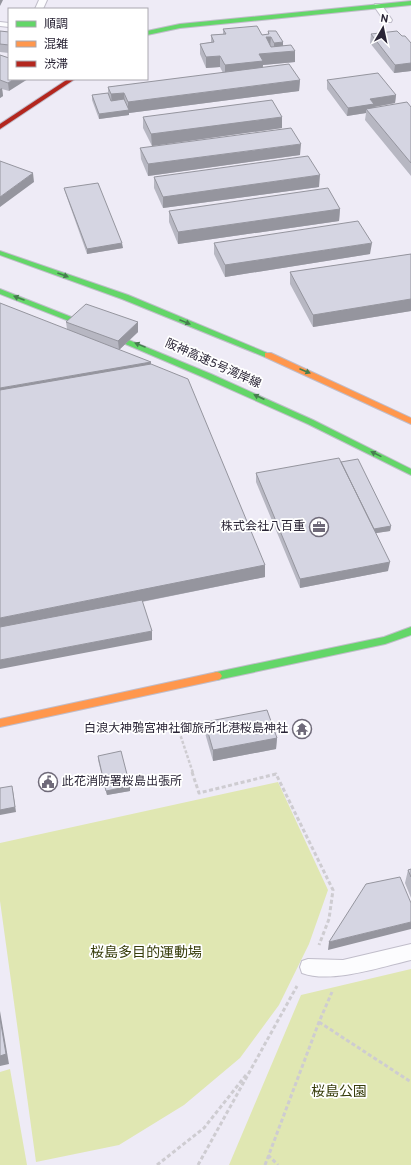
<svg xmlns="http://www.w3.org/2000/svg" width="411" height="1165" font-family="Overpass,'Noto Sans JP',sans-serif">
<rect width="100%" height="100%" fill="#eeebf6"/>
<path fill="#e0e7b2" d="M278 782 328 890 309 944 279 1005 240 1058 184 1105 119 1145 36 1162 0 901V843Z
M411 969V1165H229L301 995Z
M10 1069 27 1165H0V1072Z"/>
<g fill="none" stroke-linecap="round" stroke-linejoin="round">
<g stroke="#c0bdca" stroke-width="2">
<path id="lane" d="M39 0H47L43 9H35Z
M375 4H381L392 20 391 22H385L374 6Z
M0 22 9 23V27L0 26Z
M411 944V960C381 967 331 984 302 973L300 967 302 961 308 959 343 960Z"/>
</g>
<g stroke="#c0bdca" stroke-width="2">
<path id="fast" d="M411 1V5L180 28 147 35V31L180 24Z
M0 251 128 295 272 355 271 357H265L122 299 0 255Z
M0 289 107 331 211 374 313 420 411 469V475L308 424 205 378 102 334 0 294Z
M411 627V635L385 644 217 680 214 679 212 676 214 673 217 672 384 637Z"/>
</g>
<g stroke="#c0bdca" stroke-width="2">
<path id="slow" d="M265 353H271L411 418V424L265 357Z
M217 672 220 673 222 676 220 679 217 680 0 727V719Z"/>
</g>
<g stroke="#c0bdca" stroke-width="2">
<path id="jam" d="M68 79H75L0 129V124Z"/>
</g>
<path stroke="#ceccd1" stroke-width="2.5" stroke-dasharray="3 2" stroke-linecap="butt" d="M176 722 193 773"/>
<path stroke="#ceccd1" stroke-width="3" stroke-dasharray="4 2.5" stroke-linecap="butt" d="M192 772 199 793 276 774 333 890 329 919 319 945
M319 1022 411 1082
M268 1155 278 1165
M157 1165 204 1128 246 1075
M198 1165 297 986
M265 1165 319 1022 332 992"/>
<use href="#lane" fill="#fcfcfe" fill-rule="evenodd"/>
<use href="#fast" fill="#63d668" fill-rule="evenodd"/>
<use href="#slow" fill="#ff974d" fill-rule="evenodd"/>
<use href="#jam" fill="#b3261e" fill-rule="evenodd"/>
</g>
<path fill="#b7b7c2" d="M223 29 262 35 268 34V31L283 42V45L295 62 263 65V68L300 80 299 91 129 113V115L99 119 92 100V95L108 93V87L223 73 220 67 206 68 200 54V44L211 42V35L223 34Z
M0 31 9 32V53L0 52Z
M371 34 402 36 411 43V71L394 73 370 43Z
M0 55 9 58V91L2 89 3 96 0 98Z
M327 80 396 95 395 103 374 107V108L411 107V176L365 120 366 113 347 116 327 89Z
M143 117H282V128L152 146 143 128Z
M140 148 300 155 148 176 141 159Z
M154 177 319 187 163 208 154 188Z
M64 188 123 248 87 254 65 192Z
M340 209 339 221 178 244 169 222V211Z
M214 243 370 254 225 277 214 254Z
M411 254V311L313 327 290 284V272Z
M66 322H138V332L119 350 151 362V364L265 565V577L142 602 152 640 67 329Z
M341 462 391 526 390 531 376 533 388 571 300 588 256 482V473Z
M205 722 277 738 276 749 213 761 205 733Z
M98 756 130 791 107 795 98 760Z
M411 869V898L405 883 408 870Z"/>
<path fill="#95959e" d="M0 0H3L0 6Z
M266 37H271L270 48Z
M283 42V52L295 51V62L263 65 262 72 225 76V65L259 54 274 53V43Z
M220 56V67L206 68V57Z
M411 63V71L394 73 395 65Z
M14 79H28L9 91 8 83Z
M300 80 299 91 129 113V115L99 119V114L128 110V102Z
M2 88 3 96 0 98V89Z
M124 93 125 104 112 106 111 94Z
M396 95 395 103 374 107 373 112 366 109V113L347 116 348 108 370 99Z
M282 117V128L152 146 151 134Z
M301 144 300 155 148 176V164Z
M33 173 34 182 0 207V197Z
M320 175 319 187 163 208V197Z
M340 209 339 221 178 244V232Z
M122 243 123 248 87 254V249Z
M372 243 370 254 225 277V265Z
M411 299V311L313 327V315Z
M138 322V332L119 350 118 341Z
M151 362V376L0 402V388Z
M391 526 390 531 370 534 371 529Z
M390 562 388 571 300 588V579Z
M265 565V577L0 630V618Z
M152 631V640L0 669V660Z
M277 738 276 749 213 761V750Z
M130 786V791L107 795 106 791Z
M13 791 16 812 0 815V810Z
M411 922V929L328 950 329 942Z
M0 1011 9 1064 0 1066Z"/>
<path fill="#d5d5e2" stroke="#95959e" d="M257 26 262 35 269 34 268 31H276L283 42 274 43 271 37H266L271 47 291 45 295 51 259 54 263 61 225 65 220 56 206 57 200 44 214 42 211 35 226 34 223 29Z
M0 31 9 32V45L0 44Z
M397 31 402 36H405L411 43V63L395 65 371 34Z
M0 55 9 58V79H14L8 83 0 80Z
M289 64 300 80 128 102 124 93 111 94 108 87Z
M378 73 396 95 370 99 374 104 348 108 327 80Z
M108 93 111 101 124 99 129 110 99 114 92 95Z
M272 100 282 117 151 134 143 117Z
M407 102 411 107V163L366 109Z
M291 128 301 144 148 164 140 148Z
M308 156 320 175 163 197 154 177Z
M0 161 33 173 0 197Z
M98 183 122 243 87 249 64 188Z
M328 188 340 209 178 232 169 211Z
M358 221 372 243 225 265 214 243Z
M411 254V299L313 315 290 272Z
M0 303 151 362 0 388Z
M86 304 138 322 118 341 66 322Z
M151 364 188 379 265 565 0 618V390Z
M339 458 390 562 300 579 256 473Z
M358 459 391 526 374 529 341 462Z
M142 600 152 631 0 660V627Z
M267 710 277 738 213 750 205 722Z
M121 751 130 786 106 791 98 756Z
M12 786 15 807 0 810V788Z
M411 869V877L408 870Z
M400 877 411 903V922L329 942 366 884Z
M0 1018 6 1054 0 1056Z"/>
<defs><path id="oneway-solid" d="M-6-.8H1V-3.2L6.5 0L1 3.2V.8H-6Z"/></defs>
<g fill="#467e4f">
<use href="#oneway-solid" transform="translate(63 275) rotate(20)"/>
<use href="#oneway-solid" transform="translate(19 298) rotate(-159)"/>
<use href="#oneway-solid" transform="translate(185 322) rotate(22)"/>
<use href="#oneway-solid" transform="translate(140 345) rotate(-158)"/>
<use href="#oneway-solid" transform="translate(305 371) rotate(23)"/>
<use href="#oneway-solid" transform="translate(259 397) rotate(-155)"/>
<use href="#oneway-solid" transform="translate(376 454) rotate(-154)"/>
</g>
<defs>
<g id="office-ring" transform="scale(1)"><circle r="9.5" fill="#fff" stroke="#6f6a79" stroke-width="1.5"/><path d="M-6-3h4V-5.5h4V-3h4V5H-6ZM-1-4.5V-3h2v-1.5ZM-6 0V1H6V0Z" fill="#6f6a79"/></g>
<g id="temple-ring" transform="scale(1)"><circle r="9.5" fill="#fff" stroke="#6f6a79" stroke-width="1.5"/><path d="M0-6L5-2H3V0L6.5 2.5H4V6H1.5V3h-3V6H-4V2.5H-6.5L-3 0V-2H-5Z" fill="#6f6a79"/></g>
<g id="civic-ring" transform="scale(1)"><circle r="9.5" fill="#fff" stroke="#6f6a79" stroke-width="1.5"/><path d="M-.6-6.5H3V-4.5H.6V-3L4-1V1h2V6H-6V1h2V-1L-.6-3ZM-1.2 2.5V6h2.4V2.5Z" fill="#6f6a79"/></g>
</defs>
<g fill-rule="evenodd">
<use href="#office-ring" x="319" y="527"/>
<use href="#temple-ring" x="302" y="729"/>
<use href="#civic-ring" x="48" y="782"/>
</g>
<g text-anchor="middle" dominant-baseline="central" stroke-width="3.5" stroke-linejoin="round" paint-order="stroke">
<g font-size="12" fill="#2a2536" stroke="#fff">
<text transform="translate(213 364) rotate(24)">阪神高速5号湾岸線</text>
</g>
<g font-size="12" fill="#2a2536" stroke="#fff" text-anchor="end">
<text x="305" y="527">株式会社八百重</text>
<text x="288" y="729">白浪大神鴉宮神社御旅所北港桜島神社</text>
<text x="62" y="782" text-anchor="start">此花消防署桜島出張所</text>
</g>
<g font-size="14" fill="#373d0b" stroke="#fff">
<text x="146" y="953">桜島多目的運動場</text>
<text x="339" y="1092">桜島公園</text>
</g>
</g>
<rect x="8" y="8" width="140" height="72" fill="#ffffff" stroke="#aaa8af"/>
<rect x="16" y="21" width="20" height="6" fill="#63d668" stroke="#aaa8af"/>
<text x="44" y="28" font-size="12" fill="#2a2536">順調</text>
<rect x="16" y="41" width="20" height="6" fill="#ff974d" stroke="#aaa8af"/>
<text x="44" y="48" font-size="12" fill="#2a2536">混雑</text>
<rect x="16" y="61" width="20" height="6" fill="#b3261e" stroke="#aaa8af"/>
<text x="44" y="68" font-size="12" fill="#2a2536">渋滞</text>
<g transform="translate(383 28) rotate(9)" stroke="#ffffff" stroke-width="3" paint-order="stroke">
<path d="M0-3L7 15L0 10L-7 15Z" fill="#2a2536"/>
<text y="-6" font-size="11" font-weight="bold" text-anchor="middle" fill="#2a2536">N</text>
</g>
</svg>
